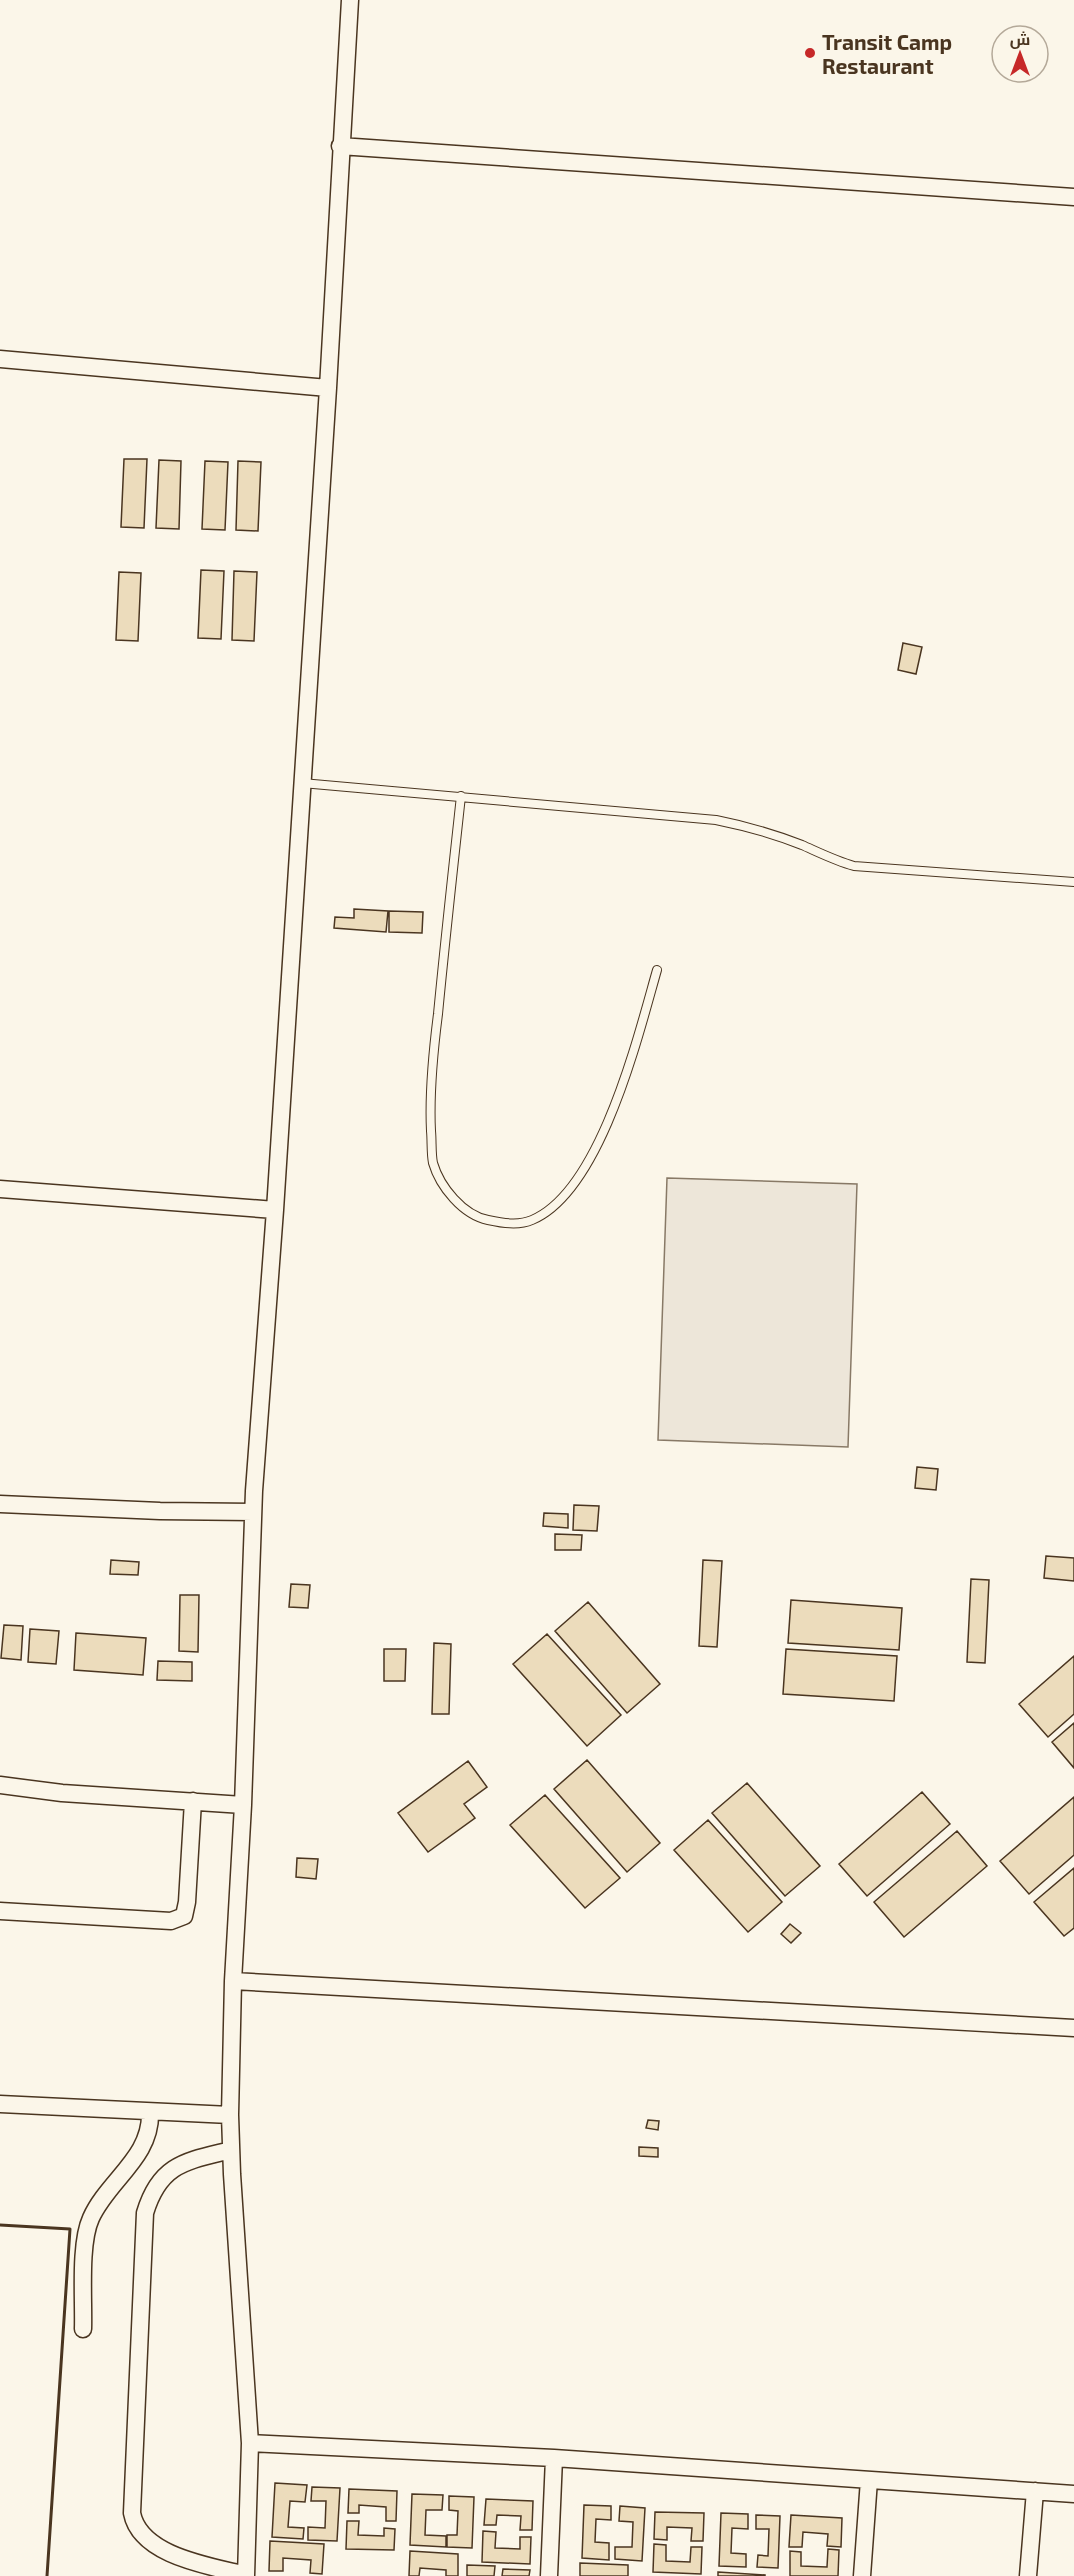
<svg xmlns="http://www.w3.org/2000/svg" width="1074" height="2576" font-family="'Exo 2',Cairo,sans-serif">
<rect width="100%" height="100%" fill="#fbf6e9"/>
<path fill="#ede6d9" stroke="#887966" stroke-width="1.5" d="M667 1178 857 1184 848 1447 658 1440Z"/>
<path fill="#ecdcbc" stroke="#4a3520" stroke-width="1.5" d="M124 459H147L144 528 121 527Z
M159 460 181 461 179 529 156 528Z
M205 461 228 462 225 530 202 529Z
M238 461 261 462 258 531 236 530Z
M201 570 224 571 221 639 198 638Z
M234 571 257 572 254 641 232 640Z
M119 572 141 573 138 641 116 640Z
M903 643 922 647 916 674 898 670Z
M354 909 388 911 386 932 334 928 335 917 354 918Z
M389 911 423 912 422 933 389 932Z
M917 1467 938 1469 936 1490 915 1488Z
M574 1505 599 1506 597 1531 573 1530Z
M544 1513 568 1514V1528L543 1526Z
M555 1534 582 1535 581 1550H555Z
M1046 1556 1074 1558V1581L1044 1578Z
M111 1560 139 1562 138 1575 110 1574Z
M703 1560 722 1561 717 1647 699 1646Z
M971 1579 989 1580 985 1663 967 1662Z
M291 1584 310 1585 308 1608 289 1607Z
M180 1595H199L198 1652 179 1651Z
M791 1600 902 1608 899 1650 788 1643Z
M588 1602 660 1684 627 1713 555 1631Z
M4 1625 23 1626 21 1660 1 1658Z
M30 1629 59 1631 56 1664 28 1662Z
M76 1633 146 1638 143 1675 74 1670Z
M547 1634 621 1715 587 1746 513 1664Z
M434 1643 451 1644 449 1714H432Z
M384 1649H406L405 1681H384Z
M786 1649 897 1656 894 1701 783 1694Z
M1074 1656V1714L1048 1737 1019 1704Z
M158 1661 192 1662V1681L157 1680Z
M1074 1723V1768L1052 1742Z
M587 1760 660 1843 627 1872 554 1789Z
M468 1761 487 1787 464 1804 475 1818 428 1852 398 1813Z
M747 1783 820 1866 785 1896 712 1813Z
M922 1792 950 1824 867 1896 839 1864Z
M545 1795 620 1878 585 1908 510 1825Z
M1074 1797V1855L1029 1894 1000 1861Z
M708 1820 782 1902 748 1932 674 1850Z
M957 1831 987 1866 904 1937 874 1902Z
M297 1858 318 1859 316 1879 296 1877Z
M1074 1868V1928L1064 1936 1034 1902Z
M790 1924 801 1933 791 1943 781 1934Z
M648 2120 659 2121 658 2130 646 2128Z
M639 2147 658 2148V2157L639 2156Z
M275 2483 307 2485 305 2502 290 2501 288 2527 304 2528 303 2539 272 2537Z
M312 2487 340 2488 337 2541 308 2540V2527L325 2528 326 2501H311Z
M349 2489 397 2491 396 2521H386V2507L359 2505V2513H348Z
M412 2494 443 2495 442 2510H426L425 2535 446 2536V2547L410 2545Z
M449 2496 474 2497 472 2548 447 2547V2535H457L458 2511 449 2510Z
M486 2499 533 2501 532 2530H520L521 2516 497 2515 496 2525H484Z
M584 2505 611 2506V2520L596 2519 595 2542 609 2543V2560L582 2558Z
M620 2506 645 2508 642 2561 615 2559V2547H632L633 2522 619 2521Z
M655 2512 704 2513 703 2541H691L692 2528 667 2527V2540L654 2539Z
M721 2513 748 2514V2529L732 2528 731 2553 746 2554V2567L719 2566Z
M756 2515 780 2516 778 2568 757 2567 758 2555 768 2556 769 2529H756Z
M791 2515 842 2518 841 2547 827 2546 828 2534 803 2532 802 2547H789Z
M347 2521H359L358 2535 384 2536V2528L395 2529 394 2550 346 2549Z
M483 2531 496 2532 495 2548 520 2549V2537H531L530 2564 482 2562Z
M270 2541 324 2544 322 2574 310 2573 311 2560 283 2558V2571H269Z
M654 2544 666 2545V2561L690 2562 691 2547H702L701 2574 653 2572Z
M828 2549 839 2550 838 2576H790V2551L801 2552V2566L827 2567Z
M410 2551 458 2554V2576H446V2570L420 2568 419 2576H409Z
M580 2563 628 2565V2576H580Z
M467 2565 495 2566 494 2576H467Z
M503 2569 530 2570 529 2576H502Z
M718 2572 765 2575V2576H718Z"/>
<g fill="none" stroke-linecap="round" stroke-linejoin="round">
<g stroke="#4a3520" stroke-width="10">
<path id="lane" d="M302 783 716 820C746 826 774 834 802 845 820 853 836 861 854 866L1074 882
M461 796C453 869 445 941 438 1014 433 1053 429 1091 431 1131 432 1141 431 1153 433 1163 440 1187 463 1215 488 1220 502 1223 518 1226 532 1220 601 1191 638 1036 657 970"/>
</g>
<g stroke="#4a3520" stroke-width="19">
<path id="street" d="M340 146 1074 197
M0 359 328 388
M0 1189 275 1210
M0 1504 160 1511 253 1512
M0 1785 62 1793 243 1805
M0 1911 171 1921 184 1916 187 1902 193 1801
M233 1981 1074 2028
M0 2104 230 2115 233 1981 243 1805 254 1491 275 1210 328 388 350 0
M230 2115 232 2174 250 2443 246 2576
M231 2150C187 2161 160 2163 145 2213L132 2513C140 2556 210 2566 246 2575
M83 2329C84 2300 79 2244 91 2218 108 2180 152 2157 150 2112
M250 2443 554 2458 1074 2494
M549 2576 554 2458
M862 2576 869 2480
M1028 2576 1035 2491"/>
</g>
<use href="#lane" stroke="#fbf6e9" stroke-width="8"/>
<use href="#street" stroke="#fbf6e9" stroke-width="16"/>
<path stroke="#4a3520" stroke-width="3" d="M0 2225 70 2229 47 2576"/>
</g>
<circle fill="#c62828" stroke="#fbf6e9" stroke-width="2" cx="810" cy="53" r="6"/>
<g text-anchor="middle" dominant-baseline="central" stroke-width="4.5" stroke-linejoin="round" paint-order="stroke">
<g font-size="21" font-weight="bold" fill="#4a3520" stroke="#fbf6e9" text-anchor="start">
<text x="822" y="41">Transit Camp<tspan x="822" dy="24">Restaurant</tspan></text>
</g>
</g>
<g transform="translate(1020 54)"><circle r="28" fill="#fbf6e9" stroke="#b4a999" stroke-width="1.5"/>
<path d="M0-4.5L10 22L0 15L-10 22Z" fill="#c62828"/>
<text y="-9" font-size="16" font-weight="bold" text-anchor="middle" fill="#4a3520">ش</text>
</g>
</svg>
